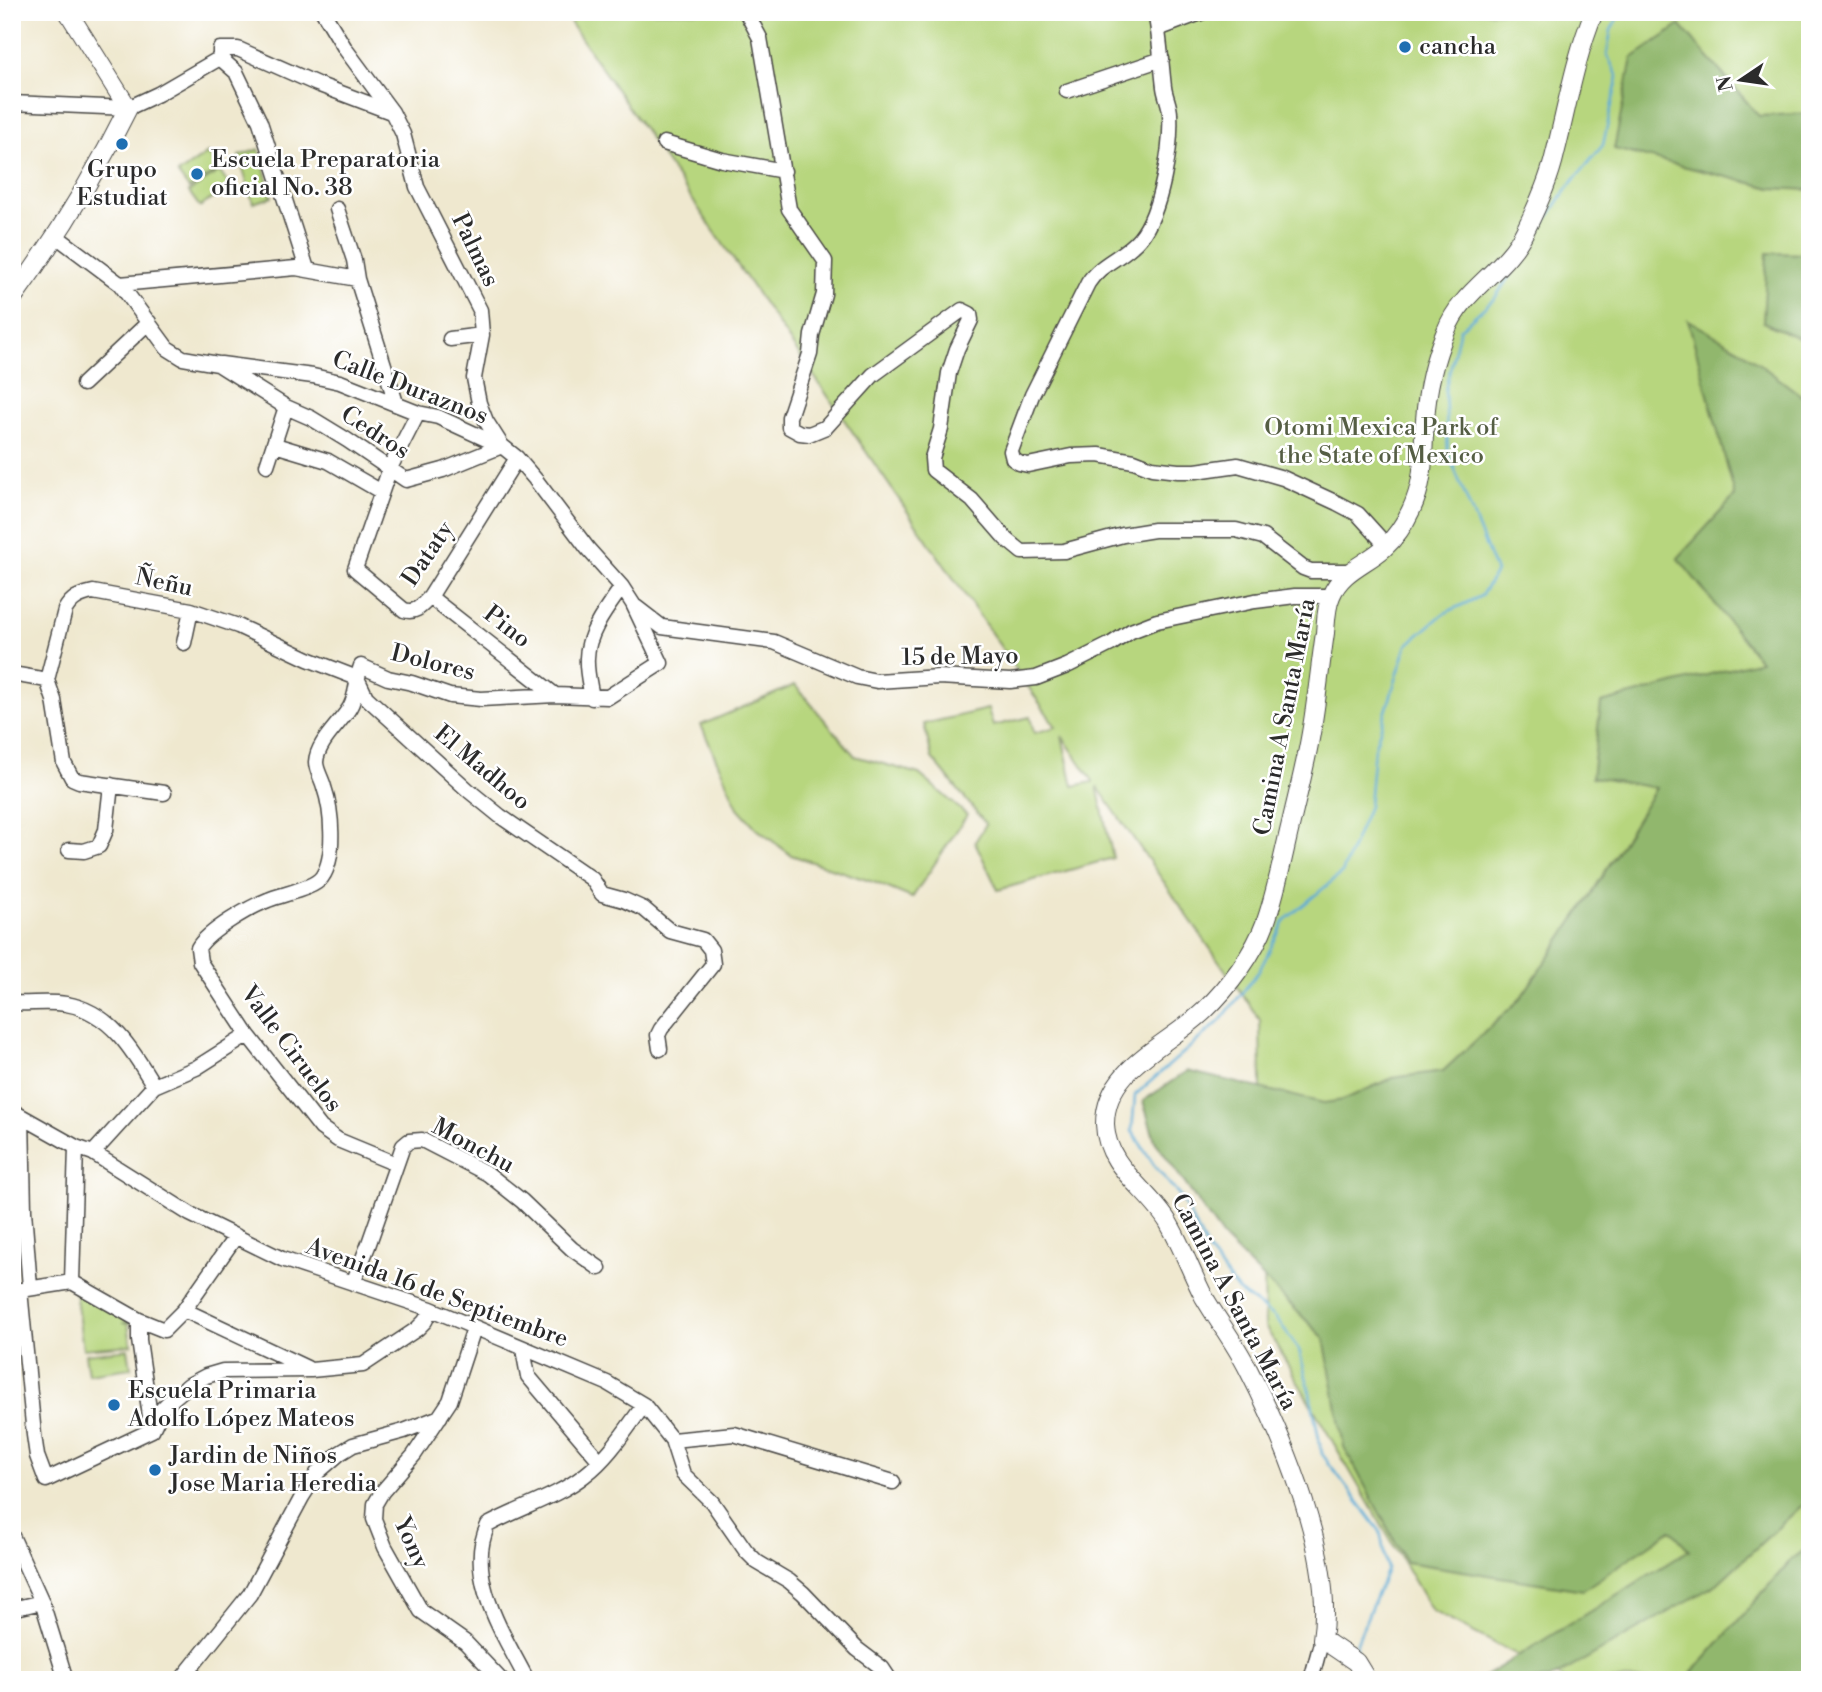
<svg xmlns="http://www.w3.org/2000/svg" width="1822" height="1692" font-family="'Libre Bodoni',serif">
<rect width="100%" height="100%" fill="#fff"/>
<filter id="ink" filterUnits="userSpaceOnUse"><feTurbulence type="fractalNoise" baseFrequency=".0143" numOctaves="2"/><feDisplacementMap in="SourceGraphic" scale="14" xChannelSelector="R" yChannelSelector="G"/><feConvolveMatrix kernelMatrix="1 2 1 2 8 2 1 2 1" color-interpolation-filters="sRGB"/></filter>
<filter id="wash" filterUnits="userSpaceOnUse"><feTurbulence type="fractalNoise" baseFrequency=".00686" numOctaves="4" result="noise"/><feDisplacementMap in="SourceGraphic" scale="28" xChannelSelector="R" yChannelSelector="G"/><feGaussianBlur stdDeviation="1.57" result="paint"/><feColorMatrix in="noise" values="0 0 0 0 0 0 0 0 0 0 0 0 0 0 0 0 0 1.4 0 .05"/><feComposite in="paint" operator="in"/></filter>
<g filter="url(#wash)">
<rect width="100%" height="100%" fill="#efe8cf"/>
<path fill="#b7d67e" stroke="#718054" stroke-width="2" fill-rule="evenodd" d="M563 12H1810V1680H1566L1432 1611 1265 1326 1260 1020 1097 786 1113 858 998 890 975 842 986 824 932 758 924 724 988 709 993 726 1030 717 1034 733 1056 727ZM1062 736 1093 781V782L1073 786Z
M259 149 272 197 253 203 239 156Z
M208 153 219 169 189 189 178 174Z
M219 171 230 186 200 207 189 192Z
M795 685 855 756 919 774 967 815 912 898 876 883 791 855 757 829 738 808 701 725Z
M75 1291 132 1322 122 1323H128L131 1345 83 1349Z
M128 1349 131 1368 88 1374 85 1354Z"/>
<path fill="#91b76d" stroke="#5e714c" stroke-width="2" d="M1680 25 1759 116 1810 113V190L1771 188 1614 149 1632 58Z
M1767 253 1810 254V343L1763 322Z
M1688 320 1742 351 1810 402V1498L1717 1584 1549 1680H1479L1689 1550 1671 1530 1583 1590 1406 1562 1344 1447 1324 1338 1225 1240 1155 1141 1143 1101 1187 1071 1324 1103 1343 1100 1392 1078 1443 1071 1519 1000 1587 901 1656 788 1592 777 1601 703 1760 661 1678 558 1735 496Z
M1810 1546V1680H1686L1791 1560Z"/>
<g fill="none" stroke-linecap="round" stroke-linejoin="round">
<path stroke="#5babd5" stroke-width="2.5" d="M1355 1653 1357 1642 1387 1569 1380 1531 1322 1454 1309 1388 1299 1350 1275 1317 1238 1291 1208 1251 1181 1198 1154 1165 1132 1131 1135 1095 1220 1021 1259 971 1285 920 1342 873 1369 806 1374 749 1407 645 1443 614 1481 596 1496 572 1448 453 1445 390 1460 329 1495 298 1566 190 1603 145 1618 77 1607 55 1611 30 1621 12
M1350 1680 1352 1669"/>
</g>
</g>
<g filter="url(#ink)">
<g fill="none" stroke-linecap="round" stroke-linejoin="round">
<g stroke="#484744" stroke-width="17">
<path id="minor" d="M323 12 346 50 392 112 403 134 417 187 480 310 482 335 474 378 479 403 486 421 502 446 517 458 535 479 588 549 622 587 633 604 661 663 608 697 555 695 481 699 450 696 412 683 388 678 361 666C356 679 357 695 350 707 341 723 317 742 316 762 316 770 322 779 324 787 332 810 336 857 322 877 314 889 282 894 268 900 250 907 208 931 198 948L200 962 248 1035 321 1128 338 1140 396 1164
M746 12 760 38 789 209 825 261 824 294 812 335 810 354 789 417V427L800 433 809 434 826 427 873 375 962 310 970 314 971 320 957 349 949 373 941 429 932 458 933 470 972 500 1005 538 1022 552 1064 551 1123 535 1154 530H1236L1263 537 1303 568 1311 571H1350
M1155 12C1160 37 1161 62 1164 87 1165 96 1170 105 1170 114 1172 146 1161 213 1140 238 1125 257 1101 262 1088 283L1032 395 1011 451 1013 459 1019 463 1028 465 1071 456 1099 455 1134 461 1152 468 1178 471H1196L1238 465 1283 478 1337 503 1358 514 1387 546
M1158 29 1203 12
M220 58 236 72 260 122 307 269
M220 58V49H238L317 84 391 112
M1067 91 1162 59
M12 103 128 108 158 94 220 58
M664 143 722 160 784 171
M337 209 354 260 357 279
M56 236 120 284 167 348 183 358 218 364 286 407 311 418 347 440 406 480 443 470 502 446
M120 284 296 268 357 279 396 403
M450 339 482 335
M221 364 313 376 340 382 418 413 438 417 501 446
M83 384 149 322
M418 413 390 468 355 569 404 610C416 614 422 605 430 597L517 458
M275 445 328 461 380 491
M267 465 286 407
M430 597 555 695
M636 607 662 627 774 642 857 677 877 681 939 677 1010 681 1036 678 1067 666 1111 644 1131 631 1157 621 1255 601 1295 596H1331
M184 643 191 610
M12 674 47 680
M357 678 366 697 468 790 500 816 592 879 602 894 624 900 644 909 670 931 703 940 711 950 713 964 661 1029 658 1035 660 1049
M47 680 65 610C72 598 79 595 93 592L191 610 238 626 308 659 357 678
M47 680 54 700 64 763 72 778 79 781 164 793
M592 698C590 685 586 671 587 658 587 633 608 607 622 587
M69 850 84 851 99 846 106 830 111 785
M12 1003C30 1004 49 1001 66 1004 110 1011 134 1052 154 1086
M12 1111 76 1147 93 1153 190 1214 282 1259 431 1309 607 1383 644 1405 672 1440 734 1434 893 1482
M22 1117 24 1211 30 1287
M93 1153 154 1086 196 1068 248 1035
M72 1282 139 1320 164 1330 184 1310 236 1236
M72 1282 76 1147
M353 1283 368 1246 403 1146 409 1141 422 1140 488 1174 522 1201 572 1249 599 1268
M20 1290 34 1435 37 1456 46 1480 152 1430 162 1409 171 1400 189 1385 206 1376 223 1371 311 1370 363 1365 417 1329 425 1321 431 1309
M21 1290 72 1282
M184 1310 307 1368
M139 1320V1340L152 1430
M474 1328 450 1401 414 1455 382 1492 375 1504 374 1519 385 1547 421 1611 465 1642 501 1680
M523 1349 528 1376 600 1461
M672 1440 683 1474 712 1502 746 1551 757 1562 789 1581 803 1593 857 1649 882 1668 890 1680
M12 1536 42 1602 66 1680
M12 1609 42 1602
M181 1680 250 1594 302 1497 318 1472 340 1453 353 1445 404 1431 440 1417
M527 1680C504 1635 464 1576 488 1525 519 1508 557 1497 585 1475 609 1457 626 1429 644 1405
M1311 1680 1322 1639"/>
</g>
<g stroke="#484744" stroke-width="20">
<path id="major" d="M12 299C56 239 95 175 128 108L68 12
M1367 1680 1356 1662 1322 1639C1335 1559 1284 1439 1247 1367 1235 1343 1218 1321 1204 1297 1191 1272 1182 1246 1168 1222 1148 1189 1106 1167 1105 1124 1105 1068 1167 1046 1204 1011 1229 987 1254 954 1266 921 1277 889 1283 856 1291 823 1298 793 1306 763 1311 733 1317 700 1320 666 1325 633 1326 621 1326 607 1331 596 1341 571 1366 564 1384 548 1395 538 1405 523 1411 510 1426 479 1422 453 1425 420 1427 390 1434 359 1446 331 1462 289 1506 271 1525 231 1537 207 1549 181 1555 154 1567 107 1575 58 1594 12"/>
</g>
<use href="#minor" stroke="#fff" stroke-width="14"/>
<use href="#major" stroke="#fff" stroke-width="18"/>
</g>
</g>
<g fill="#1f6fb2" stroke="#fff" stroke-width="2.5">
<circle cx="1405" cy="47" r="7"/>
<circle cx="122" cy="144" r="7"/>
<circle cx="197" cy="174" r="7"/>
<circle cx="114" cy="1405" r="7"/>
<circle cx="155" cy="1470" r="7"/>
</g>
<g text-anchor="middle" dominant-baseline="central" stroke-width="5" stroke-linejoin="round" paint-order="stroke">
<g font-size="24" fill="#2b2b2b" stroke="#fff" text-anchor="start">
<text x="1419" y="47">cancha</text>
<text x="211" y="160">Escuela Preparatoria<tspan x="211" dy="28">oficial No. 38</tspan></text>
<text x="122" y="170" text-anchor="middle">Grupo<tspan x="122" dy="28">Estudiat</tspan></text>
<text x="128" y="1391">Escuela Primaria<tspan x="128" dy="28">Adolfo López Mateos</tspan></text>
<text x="169" y="1456">Jardin de Niños<tspan x="169" dy="28">Jose Maria Heredia</tspan></text>
</g>
<g font-size="24" fill="#2b2b2b" stroke="#fff">
<text transform="translate(475 250) rotate(64)">Palmas</text>
<text transform="translate(410 388) rotate(21)">Calle Duraznos</text>
<text transform="translate(375 433) rotate(33)">Cedros</text>
<text transform="translate(428 554) rotate(-56)">Dataty</text>
<text transform="translate(164 583) rotate(12)">Ñeñu</text>
<text transform="translate(507 627) rotate(38)">Pino</text>
<text transform="translate(960 657) rotate(-1)">15 de Mayo</text>
<text transform="translate(433 663) rotate(14)">Dolores</text>
<text transform="translate(1285 717) rotate(-79)">Camina A Santa María</text>
<text transform="translate(482 768) rotate(40)">El Madhoo</text>
<text transform="translate(291 1049) rotate(53)">Valle Ciruelos</text>
<text transform="translate(473 1146) rotate(28)">Monchu</text>
<text transform="translate(437 1293) rotate(20)">Avenida 16 de Septiembre</text>
<text transform="translate(1234 1302) rotate(62)">Camina A Santa María</text>
<text transform="translate(411 1543) rotate(66)">Yony</text>
</g>
<g font-size="24" fill="#555e44" stroke="#fff">
<text x="1381" y="428">Otomi Mexica Park of<tspan x="1381" dy="28">the State of Mexico</tspan></text>
</g>
</g>
<rect width="1822" height="1692" fill="none" stroke="#fff" stroke-width="42"/>
<g transform="translate(1741 80) rotate(257)" stroke="#ffffff" stroke-width="5" paint-order="stroke">
<path d="M0-5L12 26L0 18L-12 26Z" fill="#2b2b2b"/>
<text y="-10" font-size="19" font-weight="bold" text-anchor="middle" fill="#2b2b2b">N</text>
</g>
</svg>
